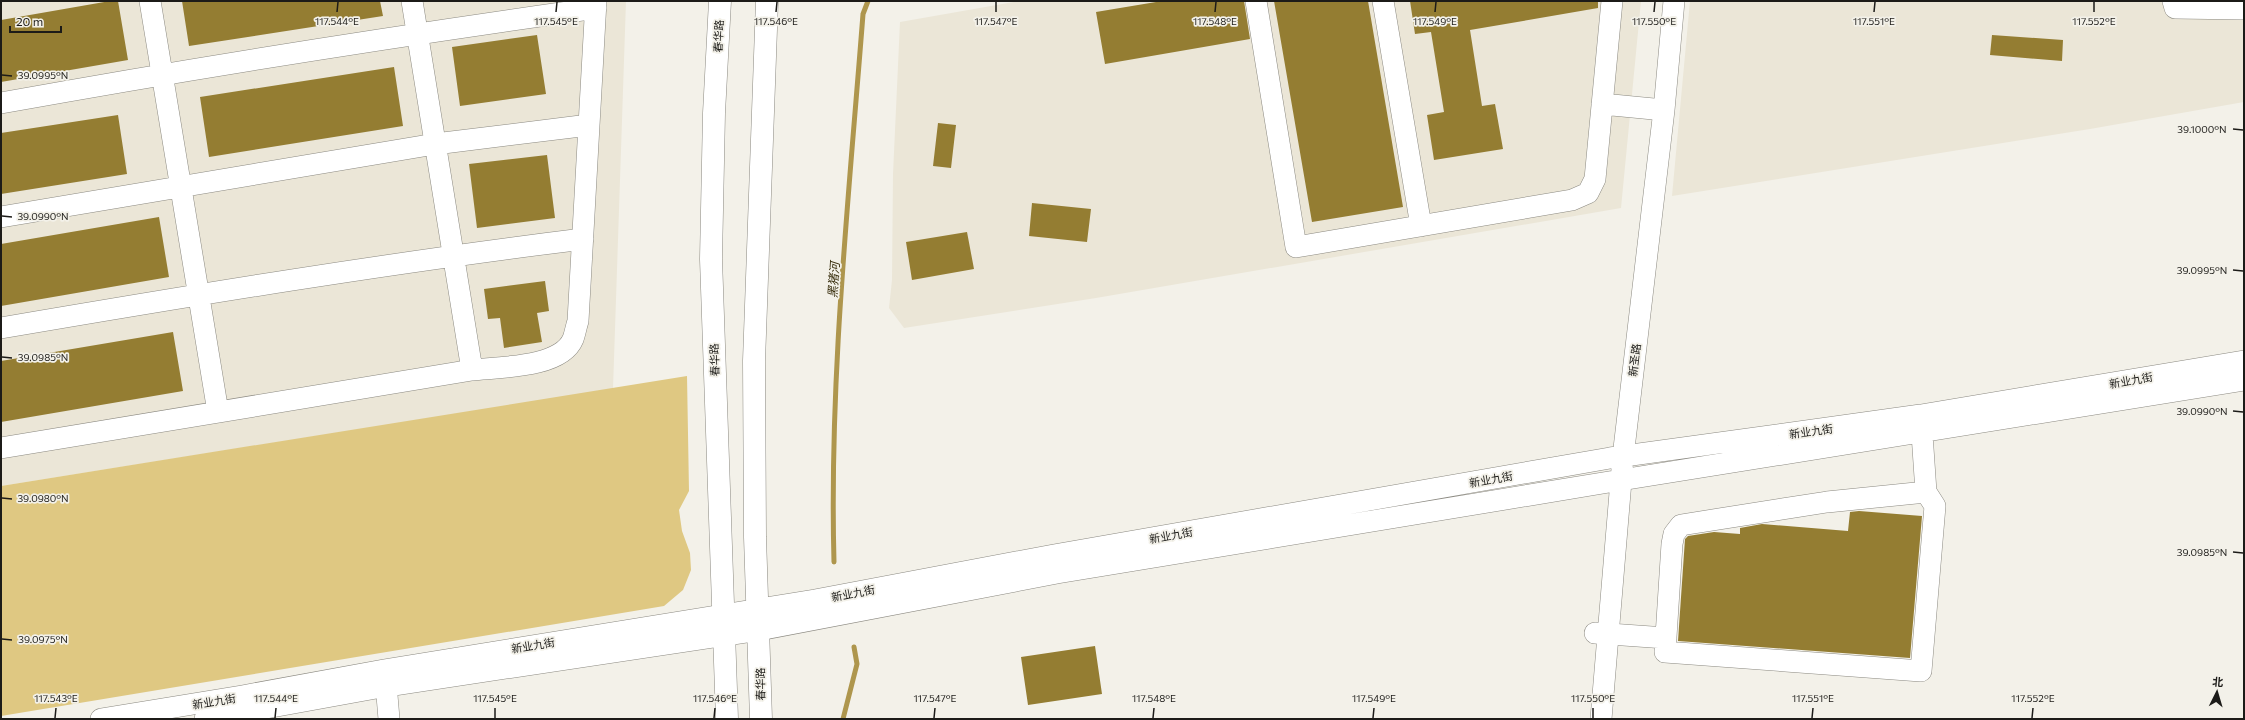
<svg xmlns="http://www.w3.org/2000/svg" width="2245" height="720" font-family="Commissioner,'Noto Sans SC',sans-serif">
<rect width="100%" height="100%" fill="#f3f1e9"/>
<path fill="#ebe6d7" d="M1 1H626L613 389 1 486Z
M1020 1H1641L1621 208 1096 298 904 328 889 308 892 280 893 174 900 22Z
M1690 1H2244V102L2090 129 1672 196Z"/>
<path fill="#dfc882" d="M687 376 689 491 679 510 682 531 690 553 691 570 683 590 664 606 1 716V486Z"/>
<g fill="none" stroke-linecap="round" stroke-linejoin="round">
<path stroke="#ae964d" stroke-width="5" d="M834 562C829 379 849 196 863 14L868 1
M843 719 857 664 854 647"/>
</g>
<path fill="#947d32" d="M110 1H118L128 60 1 82V20Z
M182 1H380L383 16 189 46Z
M1162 1H1244L1250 39 1105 64 1096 12Z
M1274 1H1368L1403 207 1312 222Z
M1410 1H1598V8L1470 30 1482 106 1495 104 1503 149 1434 160 1427 115 1444 112 1431 32 1415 34Z
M537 35 546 94 460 106 452 47Z
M1992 35 2063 40 2062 61 1990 55Z
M394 67 403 126 209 157 200 97Z
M118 115 127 174 1 194V133Z
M938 123 956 125 951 168 933 166Z
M547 155 555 218 477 228 469 164Z
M1032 203 1091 209 1087 242 1029 236Z
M159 217 169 277 1 306V244Z
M967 232 974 269 912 280 906 242Z
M545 281 549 311 537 313 542 342 504 348 500 318 488 319 484 289Z
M173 332 183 391 1 422V361Z
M1859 511 1922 516 1910 658 1678 641 1685 539 1688 536 1714 532 1740 534V528L1762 524 1848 531 1850 512Z
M1095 646 1102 694 1028 705 1021 657Z"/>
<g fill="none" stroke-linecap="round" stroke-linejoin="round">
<g stroke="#8b8981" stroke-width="22">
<path id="minor" d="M150 1 218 412
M412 1 472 370
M1256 1 1296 247 1572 200 1588 193 1595 179 1612 1
M1383 1 1421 226
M2173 1 2175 8 2244 9
M1 103C199 67 397 36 596 8
M1602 104 1664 110
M1 217 435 144 589 125
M1 328C194 295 388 263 583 239
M1921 419 1926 492
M1 448 472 370C499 367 561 368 573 339 575 334 576 327 578 321L596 1
M1926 492 1935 506 1921 671 1665 652 1672 544 1674 534 1681 525 1827 502Z
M1595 633 1666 638
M385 672 389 719
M101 719 242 696 384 670 815 600 1054 555 1610 458 1921 415 2244 361
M205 719 387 686 759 630 1057 573 1621 480 2244 380
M1601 719 1623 457 1664 110 1674 1"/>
</g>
<g stroke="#8b8981" stroke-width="23">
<path id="major" d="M720 1 714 113 711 259 727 719
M761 719 755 537 754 361 767 1"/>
</g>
<use href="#minor" stroke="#fff" stroke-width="21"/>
<use href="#major" stroke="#fff" stroke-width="22"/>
</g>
<path fill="none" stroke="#1c1b18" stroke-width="1.5" d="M337 12 338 2M556 12 557 2M776 12 777 2M996 12V2M1215 12 1216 2M1435 12 1436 2M1654 12 1655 2M1874 12 1875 2M2094 12V2M2 75 12 76M2233 129 2243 130M2 216 12 217M2233 270 2243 271M2 357 12 358M2233 411 2243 412M2 498 12 499M2233 552 2243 553M2 639 12 640M55 718 56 708M275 718 276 708M495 718V708M714 718 715 708M934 718 935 708M1153 718 1154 708M1373 718 1374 708M1593 718V708M1812 718 1813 708M2032 718 2033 708"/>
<g text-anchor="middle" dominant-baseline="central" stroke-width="3.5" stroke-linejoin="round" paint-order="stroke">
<g font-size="11" fill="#1c1b18" stroke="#f3f1e9">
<text transform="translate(718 36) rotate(-87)">春华路</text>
<text transform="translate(714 360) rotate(-92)">春华路</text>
<text transform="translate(1634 360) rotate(-83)">新圣路</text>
<text transform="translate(2131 380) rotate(-10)">新业九街</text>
<text transform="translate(1811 431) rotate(-8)">新业九街</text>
<text transform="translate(1491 479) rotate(-10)">新业九街</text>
<text transform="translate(1171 535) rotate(-10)">新业九街</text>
<text transform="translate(853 593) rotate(-11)">新业九街</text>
<text transform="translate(533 645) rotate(-9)">新业九街</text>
<text transform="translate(760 684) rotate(-91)">春华路</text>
<text transform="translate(214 701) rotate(-9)">新业九街</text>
</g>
<g font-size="12" font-style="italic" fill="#3b3110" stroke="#f3f1e9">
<text transform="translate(833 280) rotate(-86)">黑猪河</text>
</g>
</g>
<g font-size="10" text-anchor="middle" fill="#1c1b18" stroke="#f3f1e9" stroke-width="3.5" stroke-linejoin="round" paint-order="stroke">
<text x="337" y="25">117.544°E</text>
<text x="556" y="25">117.545°E</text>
<text x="776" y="25">117.546°E</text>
<text x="996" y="25">117.547°E</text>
<text x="1215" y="25">117.548°E</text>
<text x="1435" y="25">117.549°E</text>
<text x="1654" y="25">117.550°E</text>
<text x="1874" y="25">117.551°E</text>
<text x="2094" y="25">117.552°E</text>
<text x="43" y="79">39.0995°N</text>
<text x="2202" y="133">39.1000°N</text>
<text x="43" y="220">39.0990°N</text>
<text x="2202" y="274">39.0995°N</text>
<text x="43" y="361">39.0985°N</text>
<text x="2202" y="415">39.0990°N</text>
<text x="43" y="502">39.0980°N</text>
<text x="2202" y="556">39.0985°N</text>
<text x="43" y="643">39.0975°N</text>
<text x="56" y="702">117.543°E</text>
<text x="276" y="702">117.544°E</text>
<text x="495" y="702">117.545°E</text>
<text x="715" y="702">117.546°E</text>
<text x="935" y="702">117.547°E</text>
<text x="1154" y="702">117.548°E</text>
<text x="1374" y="702">117.549°E</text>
<text x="1593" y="702">117.550°E</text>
<text x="1813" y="702">117.551°E</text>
<text x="2033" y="702">117.552°E</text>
</g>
<rect width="2245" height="720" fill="none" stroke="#1c1b18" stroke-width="4"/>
<g transform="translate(2217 692) rotate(5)" stroke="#f3f1e9" stroke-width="3" paint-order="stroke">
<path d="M0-3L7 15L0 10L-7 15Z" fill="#1c1b18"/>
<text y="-6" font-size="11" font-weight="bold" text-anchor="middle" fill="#1c1b18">北</text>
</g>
<path d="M10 26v6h51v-6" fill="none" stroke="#1c1b18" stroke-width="2"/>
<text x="16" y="26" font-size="12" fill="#1c1b18" stroke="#f3f1e9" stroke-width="3" paint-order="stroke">20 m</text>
</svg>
